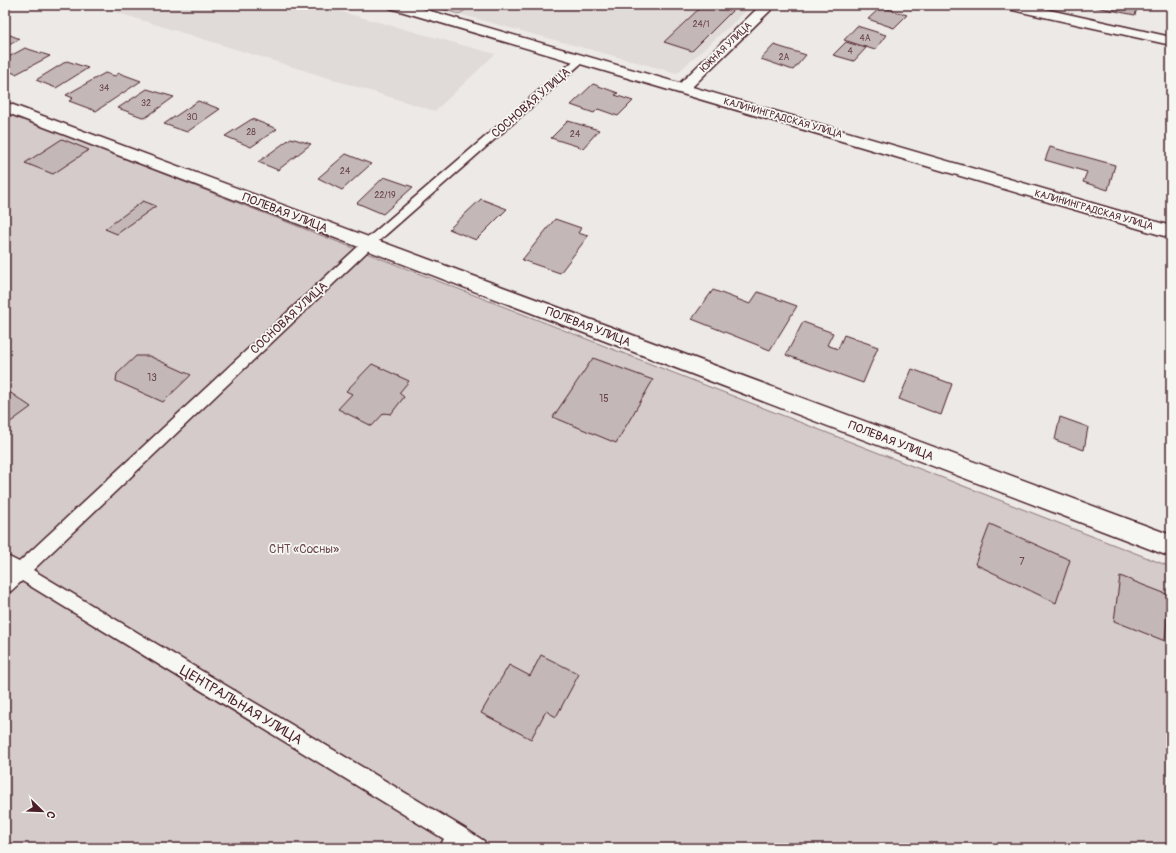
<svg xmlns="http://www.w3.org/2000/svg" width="1176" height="853" font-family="Pangolin,sans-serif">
<rect width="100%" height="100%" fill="#ece9e6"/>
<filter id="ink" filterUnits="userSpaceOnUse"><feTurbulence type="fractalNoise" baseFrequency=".025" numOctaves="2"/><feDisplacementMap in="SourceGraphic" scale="8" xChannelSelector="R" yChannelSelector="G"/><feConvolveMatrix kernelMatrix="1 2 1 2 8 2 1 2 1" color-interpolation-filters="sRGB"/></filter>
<g filter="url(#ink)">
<path fill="#e0dad8" d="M93 5H316L495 54 435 111Z
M474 5H753L677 73 459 14Z"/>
<path fill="#d4cbca" stroke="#8f757a" d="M427 5H474L459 14Z
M5 112 1171 567V848H5Z"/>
<path fill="#c4b7b7" stroke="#4a1f2b" d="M703 5H738L692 51 664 42Z
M1097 5H1138L1135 15 1096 7Z
M881 7 907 15 894 28 868 19Z
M857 26 886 35 875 50 844 40Z
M5 33 20 39 5 47Z
M846 42 866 48 854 61 833 55Z
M774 45 806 55 793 70 761 59Z
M25 48 50 56 16 74 5 70V59Z
M67 61 88 68 56 88 36 80Z
M105 73 115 76 119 73 141 81 96 111 69 101 73 98 66 95Z
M593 84 618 93 615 95 633 101 618 116 598 109 594 113 571 105Z
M147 89 174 97 145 118 118 108Z
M198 101 220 109 187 132 164 124Z
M252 119 277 129 251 147 225 136Z
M568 121 599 130 583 148 551 138Z
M291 138 311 144 278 170 258 162Z
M62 139 89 150 53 174 25 163Z
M1050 147 1115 165 1108 190 1083 182 1087 172 1045 160Z
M346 154 371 164 342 190 318 178Z
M384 177 413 187 383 214 357 203Z
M481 199 507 209 476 240 449 229Z
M143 201 156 206 117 234 105 229Z
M555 219 581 228 578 233 588 236 560 273 522 260Z
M713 290 750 304 758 292 797 306 770 350 692 319Z
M803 322 833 333 827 345 838 349 844 335 878 347 863 383 786 355Z
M136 356H149L191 375 163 402 116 381 117 374Z
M593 358 653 380 616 443 553 417Z
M372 364 409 381 399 393 404 397 391 414 384 413 372 426 338 409 352 394 346 391Z
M912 369 952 384 941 415 899 399Z
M5 389 31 407 5 426Z
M1060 417 1088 427 1084 450 1055 440Z
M990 524 1070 560 1056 603 975 564Z
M1120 576 1169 595 1165 641 1114 621Z
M541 655 579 674 556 717 546 711 531 739 481 713 509 665 530 676Z"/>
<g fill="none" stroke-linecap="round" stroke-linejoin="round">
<g stroke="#4a1f2b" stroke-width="3">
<path id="service" d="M581 56 586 59 584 61 372 247 33 570 464 828 484 841 487 848H439L444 839 22 581 11 591 5 593V576L8 572 5 570V555L19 562 364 241 578 57Z"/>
</g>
<g stroke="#4a1f2b" stroke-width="3">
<path id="minor" d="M761 5H776L688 91 683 93 678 91 675 88 678 85Z
M1001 5H1027L1171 37V45L1008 9 1003 8Z
M5 102 1171 535V557L5 112Z"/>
</g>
<g stroke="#4a1f2b" stroke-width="3">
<path id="tertiary" d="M388 5H410L1171 226V238L390 8Z"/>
</g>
<use href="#service" fill="#f6f6f2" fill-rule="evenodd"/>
<use href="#minor" fill="#f6f6f2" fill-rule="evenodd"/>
<use href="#tertiary" fill="#f6f6f2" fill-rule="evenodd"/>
</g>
</g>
<g text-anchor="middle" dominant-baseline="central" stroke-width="3.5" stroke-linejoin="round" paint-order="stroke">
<g font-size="9" fill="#68454e">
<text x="701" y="24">24/1</text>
<text x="865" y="38">4А</text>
<text x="850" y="51">4</text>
<text x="784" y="57">2А</text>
<text x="104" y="88">34</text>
<text x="146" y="103">32</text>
<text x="192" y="117">30</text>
<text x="251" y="132">28</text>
<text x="575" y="134">24</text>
<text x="345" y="171">24</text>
<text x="385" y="195">22/19</text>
</g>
<g font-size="10" fill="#4a1f2b" stroke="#f6f6f2">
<text transform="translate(726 47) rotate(-44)">ЮЖНАЯ УЛИЦА</text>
<text transform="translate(783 118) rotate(16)">КАЛИНИНГРАДСКАЯ УЛИЦА</text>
<text transform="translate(1094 210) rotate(16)">КАЛИНИНГРАДСКАЯ УЛИЦА</text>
</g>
<g font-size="10" fill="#68454e">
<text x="152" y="378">13</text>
<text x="604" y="399">15</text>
<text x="1022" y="562">7</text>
</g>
<g font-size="12" fill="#4a1f2b" stroke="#f6f6f2">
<text transform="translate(531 103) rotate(-41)">СОСНОВАЯ УЛИЦА</text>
<text transform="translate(285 213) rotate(21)">ПОЛЕВАЯ УЛИЦА</text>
<text transform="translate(289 318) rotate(-43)">СОСНОВАЯ УЛИЦА</text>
<text transform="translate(588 327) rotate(21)">ПОЛЕВАЯ УЛИЦА</text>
<text transform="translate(891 441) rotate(21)">ПОЛЕВАЯ УЛИЦА</text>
</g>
<g font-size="12" fill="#6c4a53" stroke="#f6f6f2">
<text x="304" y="549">СНТ «Сосны»</text>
</g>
<g font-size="14" fill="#4a1f2b" stroke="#f6f6f2">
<text transform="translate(241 705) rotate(31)">ЦЕНТРАЛЬНАЯ УЛИЦА</text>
</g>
</g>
<rect width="1176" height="853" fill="none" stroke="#f6f6f2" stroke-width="20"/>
<rect x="10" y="10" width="1156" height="833" fill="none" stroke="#4a1f2b" stroke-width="1.5" filter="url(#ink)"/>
<g transform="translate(42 811) rotate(113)" stroke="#f6f6f2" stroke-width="3" paint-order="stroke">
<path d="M0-3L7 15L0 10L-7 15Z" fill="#4a1f2b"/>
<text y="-6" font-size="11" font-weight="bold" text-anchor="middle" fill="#4a1f2b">С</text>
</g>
</svg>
